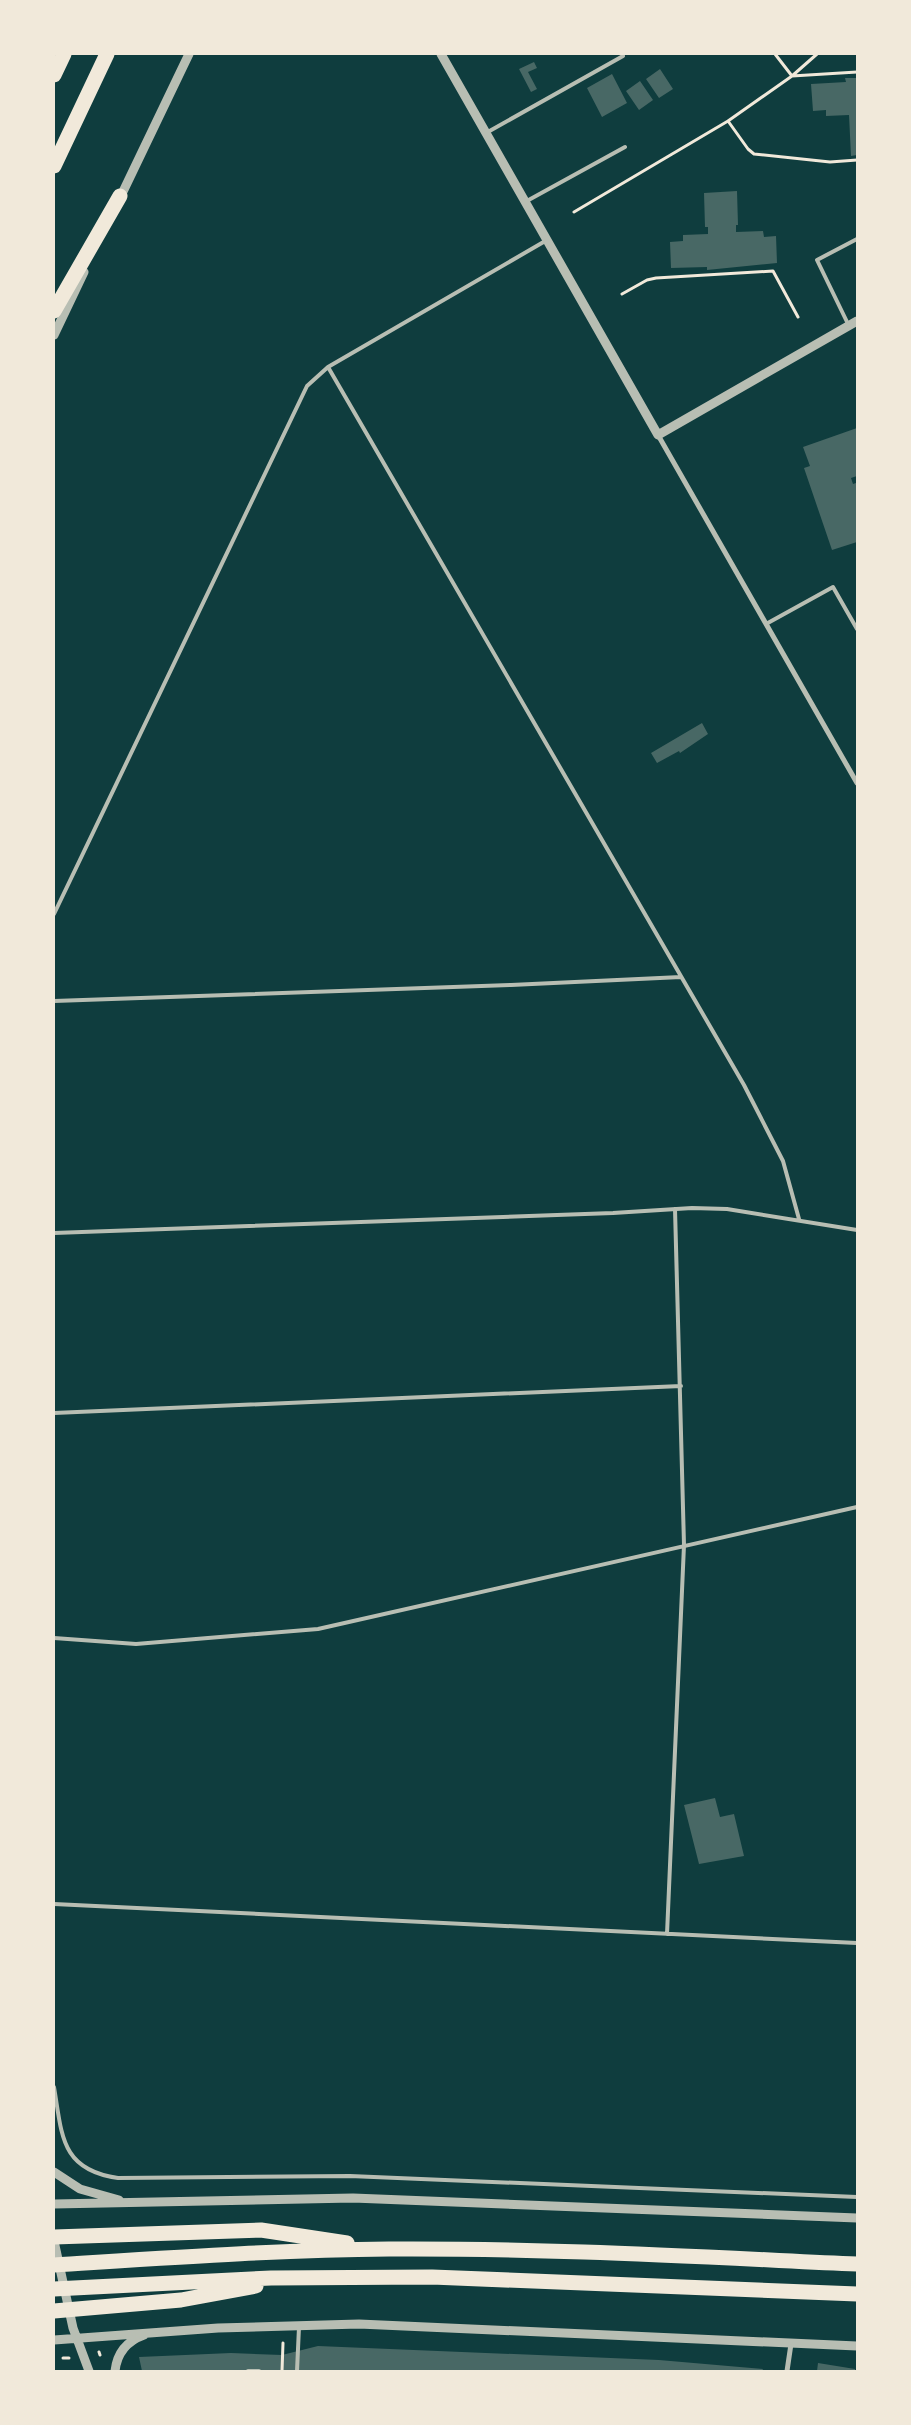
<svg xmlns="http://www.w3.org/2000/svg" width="911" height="2425" font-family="Jost,sans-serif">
<rect width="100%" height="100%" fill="#0f3d3e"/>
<path fill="#486865" d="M534 62 537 68 528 72 537 89 531 92 519 69Z
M660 69 673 89 659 98 646 79Z
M612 74 627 103 602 117 587 88Z
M845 78H857V155L851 156 849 115 826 116V110L813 111 811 84 846 82Z
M640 81 653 100 639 110 626 91Z
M737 191 738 225H736V232L763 231 764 237 776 236 777 263 707 270V267L671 268 670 242 683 241V235L708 234V227H705L704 193Z
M857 428V476L851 478 853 484 856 483 857 488V542L832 550 804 468 810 466 803 447Z
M702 723 708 734 680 753 679 751 657 763 651 753Z
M715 1798 720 1817 734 1814 744 1856 699 1864 684 1805Z
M318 2346 659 2360 763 2369 762 2371H142L139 2357 231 2353 282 2355Z
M818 2363 855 2369V2371H817Z"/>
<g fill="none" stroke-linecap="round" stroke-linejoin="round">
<path stroke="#f1e9da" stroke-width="3" d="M775 54 792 76 817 54
M728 121 748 149 754 154 830 162 857 160
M574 212 728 121 792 76 857 72
M622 294 647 280 656 278 773 271 798 317
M99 2352 100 2355
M63 2358H69
M282 2371 283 2343"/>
<path stroke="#b8beb3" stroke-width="4" d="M486 133 623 56
M525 202 625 147
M849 326 817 260 857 239
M328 367 744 1085 783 1161 799 1219
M766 624 833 587 857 629
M54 914 307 386 328 367 547 240
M54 1001 511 985 681 977
M54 1233 613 1213 692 1208 727 1209 857 1230
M54 1413 681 1386
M54 1638 136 1644 318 1629 857 1507
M54 1904 857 1943
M667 1934 684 1545 675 1209
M54 2087C62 2134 60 2170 118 2178L350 2176 857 2197
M248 2371H259
M297 2371 299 2327"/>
<path stroke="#b8beb3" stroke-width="5" d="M658 435 857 783
M787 2371 791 2344"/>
<path stroke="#b8beb3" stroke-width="9" d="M441 54 658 435 857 321
M119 200 189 54
M54 335 84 272
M54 2172 80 2189 119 2200
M54 2204 353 2198 857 2218
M54 2241 73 2328 89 2371
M54 2340 218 2328 359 2324 857 2346
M115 2371C117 2353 127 2341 144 2335"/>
<path stroke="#f1e9da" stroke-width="15" d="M54 75 64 54
M54 166 107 54
M54 311 120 196
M54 2237 261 2230 347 2243
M54 2265C165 2258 277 2250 389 2249 545 2248 701 2257 857 2264
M54 2289 271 2278 432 2277 857 2294
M54 2311 181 2300 256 2286"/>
</g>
<rect width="911" height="2425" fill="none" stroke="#f1e9da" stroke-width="110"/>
</svg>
